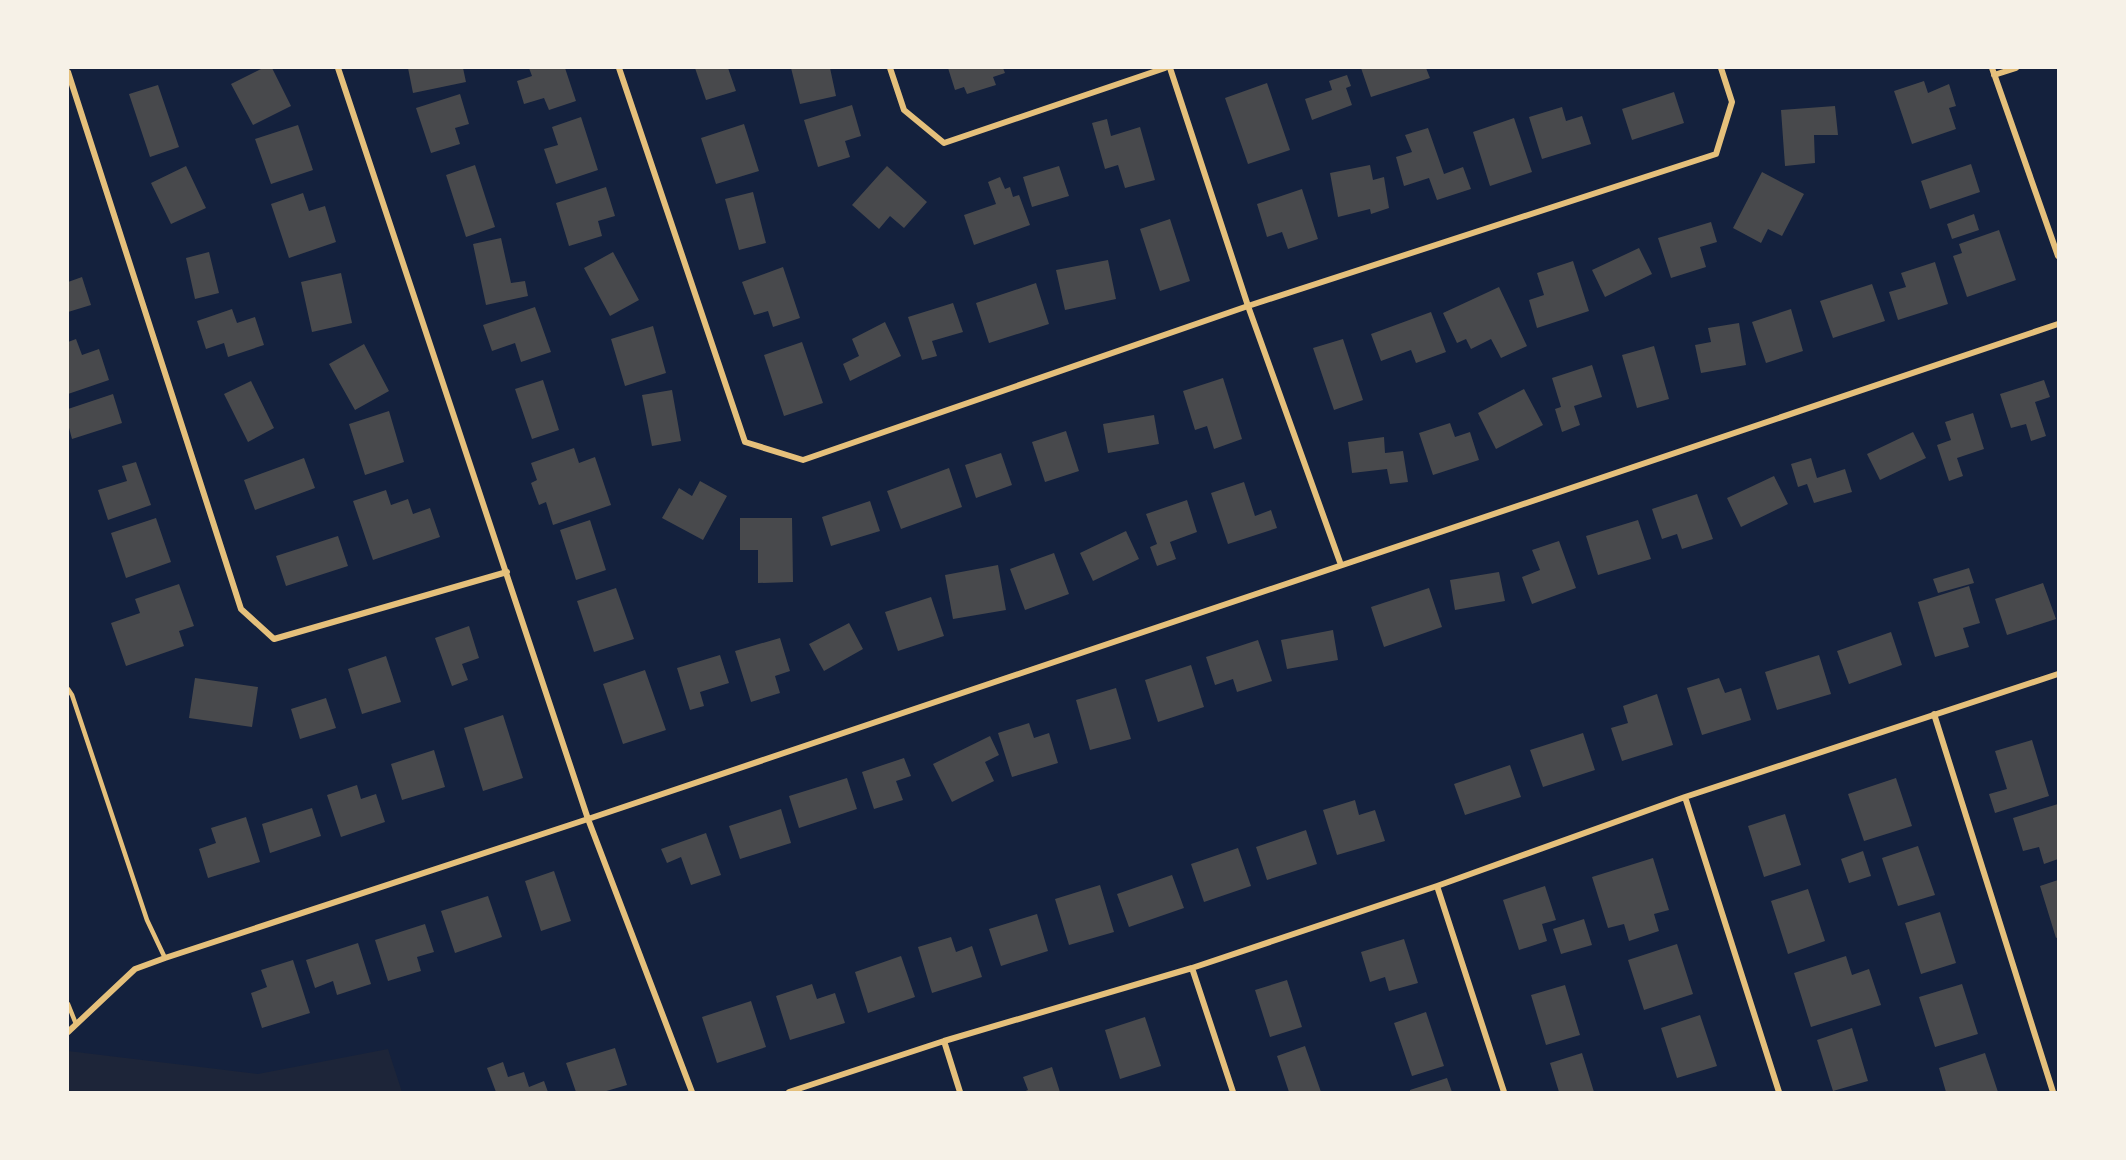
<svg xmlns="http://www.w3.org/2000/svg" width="2126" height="1160" font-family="'Alegreya Sans',sans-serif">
<rect width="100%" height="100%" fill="#14213d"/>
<path fill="#1d2539" d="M388 1049 402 1092H68V1051L258 1074Z"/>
<path fill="#48494c" d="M263 68H272L291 106 253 125 231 84Z
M408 68H463L466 82 413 93Z
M529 68H565L576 101 549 110 544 98 524 104 517 81 532 76Z
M695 68H728L736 91 706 100Z
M791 68H830L836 96 800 104Z
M948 68H1003L1005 73 993 77 996 85 967 94 964 87 955 90Z
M1361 68H1426L1430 78 1371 97Z
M1347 75 1351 86 1346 88 1352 105 1312 120 1305 99 1332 90 1329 81Z
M1924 81 1928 93 1949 84 1956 106 1949 108 1956 129 1912 144 1894 91Z
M1267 83 1290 150 1248 164 1225 98Z
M158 85 179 147 150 157 129 94Z
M1674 92 1684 123 1632 140 1622 109Z
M460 94 469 124 455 128 460 144 431 153 416 108Z
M852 105 861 136 845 141 850 157 818 167 804 120Z
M1835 106 1838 135H1814L1815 163 1785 166 1781 110Z
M1562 107 1566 121 1582 116 1591 144 1542 159 1529 117Z
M581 117 598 170 556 184 544 149 558 145 552 127Z
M1514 118 1532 172 1490 186 1473 132Z
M1107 119 1111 136 1140 127 1155 180 1125 188 1118 165 1105 169 1092 123Z
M744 124 759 171 716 184 701 138Z
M298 125 313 170 271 184 255 139Z
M1428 128 1444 174 1463 167 1471 189 1437 200 1429 178 1404 186 1396 157 1412 152 1405 135Z
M1971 164 1980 192 1930 209 1921 181Z
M475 165 495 227 466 237 446 175Z
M1370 165 1373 180 1384 177 1389 208 1371 214 1370 209 1338 217 1330 173Z
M186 166 206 208 171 224 151 183Z
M887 166 927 202 904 228 890 216 879 229 852 205Z
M1059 166 1069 196 1032 207 1023 177Z
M1762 172 1804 194 1782 236 1768 229 1761 243 1733 228Z
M1000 177 1005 189 1010 187 1013 197 1019 195 1030 225 974 245 964 215 996 204 988 182Z
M606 187 615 216 598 221 602 236 569 246 556 203Z
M1302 189 1318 239 1288 249 1282 232 1267 237 1257 204Z
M753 192 766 243 739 250 725 199Z
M303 193 309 211 325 206 336 242 289 258 271 204Z
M1974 214 1979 230 1952 239 1947 224Z
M1170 219 1190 281 1160 291 1140 229Z
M1711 222 1717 242 1700 247 1706 267 1671 278 1658 238Z
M1999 230 2016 280 1967 297 1953 256 1962 253 1959 244Z
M501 238 511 283 525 281 528 296 486 305 473 244Z
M1639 248 1652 274 1605 297 1592 270Z
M209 252 219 293 195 299 186 258Z
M613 252 639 300 610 316 584 268Z
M1108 260 1116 299 1065 310 1056 270Z
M1573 261 1589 311 1537 328 1529 300 1544 295 1537 273Z
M1935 262 1948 304 1898 320 1889 292 1906 287 1901 273Z
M783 267 800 318 773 327 768 311 754 315 742 282Z
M341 273 352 323 312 332 301 282Z
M82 277 91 305 68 312V282Z
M1036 283 1049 324 989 343 976 303Z
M1872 284 1885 321 1833 338 1820 301Z
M1499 287 1527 346 1501 358 1491 339 1471 349 1466 339 1457 343 1443 313Z
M953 303 963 332 932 341 937 356 922 360 908 317Z
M535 307 551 352 521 362 515 343 492 351 483 325Z
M232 309 237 323 255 317 264 345 228 357 224 343 206 349 197 321Z
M1791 309 1803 351 1766 363 1752 322Z
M1431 312 1446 352 1416 363 1411 350 1381 361 1371 334Z
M885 322 901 356 850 381 843 364 859 356 852 339Z
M1739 323 1746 365 1701 373 1695 345 1711 342 1708 328Z
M653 326 666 373 625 386 611 339Z
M76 339 82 355 99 349 109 380 68 394V342Z
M1343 339 1363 400 1334 410 1313 348Z
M802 342 823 403 784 416 764 355Z
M364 344 389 391 355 410 329 364Z
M1654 346 1669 399 1637 408 1622 355Z
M1592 365 1602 397 1574 406 1580 425 1562 432 1555 409 1561 407 1552 378Z
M1223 378 1242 439 1214 449 1207 426 1195 430 1183 391Z
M543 380 559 430 532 439 515 389Z
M2044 380 2050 397 2035 402 2046 436 2031 441 2026 424 2011 428 2000 394Z
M251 381 274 428 248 442 224 394Z
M1524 389 1543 425 1496 449 1478 413Z
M672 390 681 441 652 446 642 395Z
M113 394 122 423 72 439 68 424V409Z
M389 411 404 462 365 475 349 424Z
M1973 413 1984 449 1957 458 1963 476 1949 481 1937 445 1951 440 1945 422Z
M1154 415 1159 444 1108 453 1103 424Z
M1450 423 1455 437 1470 432 1479 460 1433 475 1419 433Z
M1066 431 1079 471 1045 482 1032 442Z
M1913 432 1926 458 1880 480 1867 454Z
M1384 437 1385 453 1403 451 1408 482 1390 484 1387 469 1352 473 1348 442Z
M574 448 579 463 595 457 611 505 553 525 546 502 539 505 531 483 537 480 531 463Z
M1001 453 1012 485 976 498 965 465Z
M304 458 315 488 255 510 244 480Z
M1811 458 1817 478 1845 469 1852 492 1814 503 1807 484 1798 487 1791 464Z
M136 462 151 505 108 520 98 490 127 481 122 466Z
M949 468 962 507 901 529 887 491Z
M1774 476 1788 504 1741 527 1727 498Z
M700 481 727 496 703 540 662 518 679 488 692 496Z
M1244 482 1255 516 1271 510 1277 528 1228 544 1211 493Z
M386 490 391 505 408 499 413 514 430 508 440 537 373 560 353 501Z
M1697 494 1713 539 1682 549 1677 534 1662 539 1652 509Z
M1187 500 1197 532 1170 542 1176 559 1157 566 1150 547 1157 544 1146 514Z
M870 501 880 531 831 546 822 517Z
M156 518 171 562 126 578 111 533Z
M740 518H792L793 582 758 583V550H740Z
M590 520 606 570 576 580 560 530Z
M1638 520 1651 559 1598 575 1586 536Z
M1126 531 1139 559 1093 581 1080 553Z
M338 536 348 566 286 586 276 556Z
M1559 541 1576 588 1532 604 1522 577 1540 570 1532 550Z
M1054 553 1069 594 1025 610 1010 569Z
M998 565 1006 610 953 619 945 575Z
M1969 568 1974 583 1938 593 1933 579Z
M1499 572 1505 601 1455 610 1450 580Z
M2043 583 2056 619 2007 635 1995 599Z
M179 584 194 626 179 631 184 646 126 666 111 623 140 613 135 599Z
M1969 586 1980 623 1963 628 1969 647 1935 657 1918 602Z
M616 588 634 639 594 652 577 601Z
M1429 588 1442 627 1384 647 1371 607Z
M931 597 944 636 898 651 885 612Z
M849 623 863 649 824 671 809 644Z
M469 626 479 658 462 664 468 680 452 686 435 638Z
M1333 630 1338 660 1287 669 1281 640Z
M1891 632 1902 665 1849 684 1837 651Z
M780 638 790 671 775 676 780 693 751 702 735 651Z
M1258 640 1272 681 1237 692 1233 679 1215 685 1206 657Z
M720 655 729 683 700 692 704 706 690 710 677 668Z
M1819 655 1831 694 1777 710 1765 672Z
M386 656 401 702 362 714 348 669Z
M1191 665 1204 707 1158 722 1145 680Z
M645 670 666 730 623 744 603 684Z
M195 678 258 687 252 727 189 718Z
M1719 678 1725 693 1741 688 1751 720 1702 735 1687 688Z
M1116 688 1131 739 1090 750 1076 700Z
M1657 694 1673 745 1622 761 1611 728 1628 723 1623 706Z
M326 698 336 728 300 739 291 709Z
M503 715 523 778 483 791 464 728Z
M1029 723 1034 738 1049 733 1058 763 1012 777 998 733Z
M1583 733 1595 770 1543 787 1530 750Z
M990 736 999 755 985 762 994 781 952 802 933 764Z
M2032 740 2049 796 1995 813 1989 794 2007 789 1995 751Z
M434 750 445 787 402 800 391 764Z
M904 758 911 776 896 781 903 800 874 809 862 772Z
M1510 765 1521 797 1465 815 1454 784Z
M847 778 857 809 799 828 789 796Z
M1896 778 1912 826 1864 841 1848 794Z
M357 785 361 799 376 794 385 822 341 837 327 795Z
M1355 800 1359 815 1375 810 1385 841 1337 855 1323 810Z
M2058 804V859L2044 864 2039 847 2023 851 2013 818Z
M312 808 321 836 270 853 262 824Z
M781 809 791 843 740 859 729 826Z
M1785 814 1801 865 1764 877 1748 826Z
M246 817 260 862 208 878 199 849 216 843 211 828Z
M1306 830 1317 864 1267 880 1256 847Z
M706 833 721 875 691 885 681 857 667 863 661 849Z
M1918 846 1935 895 1898 906 1882 858Z
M1238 848 1251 886 1204 902 1191 864Z
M1863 851 1871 876 1849 883 1841 859Z
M1653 858 1669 910 1654 914 1659 931 1629 941 1624 924 1608 928 1592 877Z
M554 871 571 921 541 931 525 881Z
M1172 875 1184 908 1129 927 1117 894Z
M2058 880V937L2056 938 2040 886Z
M1100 885 1114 932 1069 945 1055 899Z
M1545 886 1556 920 1542 924 1547 941 1519 950 1503 900Z
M1808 889 1825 941 1788 954 1771 901Z
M488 896 502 937 455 953 441 911Z
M1940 912 1956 963 1921 974 1905 923Z
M1037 914 1048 951 1001 966 989 929Z
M1584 919 1592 945 1561 954 1553 929Z
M425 924 434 952 417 957 421 971 388 981 375 940Z
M951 937 956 952 972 946 982 977 932 993 918 947Z
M1404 939 1418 983 1389 991 1385 977 1370 982 1361 952Z
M358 943 371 984 337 995 333 981 315 988 306 960Z
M1677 944 1693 994 1644 1010 1628 960Z
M901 956 915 997 868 1013 855 972Z
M1846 956 1852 975 1869 969 1881 1005 1811 1027 1794 973Z
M293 960 310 1013 262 1028 251 993 267 987 261 970Z
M1287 980 1302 1027 1270 1037 1255 990Z
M812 984 817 999 835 993 845 1023 790 1040 776 996Z
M1962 984 1978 1034 1935 1047 1919 997Z
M1565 985 1580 1035 1546 1045 1531 995Z
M751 1001 766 1047 717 1063 702 1017Z
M1426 1012 1444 1066 1412 1076 1394 1023Z
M1700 1015 1717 1066 1677 1078 1661 1028Z
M1145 1017 1161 1066 1120 1079 1105 1030Z
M1852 1028 1868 1081 1833 1091 1817 1040Z
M1305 1046 1321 1092H1289L1277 1056Z
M615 1048 627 1085 603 1092H576L566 1063Z
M1582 1053 1594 1092H1559L1550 1063Z
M1985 1053 1998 1092H1946L1939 1068Z
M503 1062 508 1077 524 1072 529 1087 544 1081 548 1092H496L487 1068Z
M1052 1067 1060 1092H1023L1028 1090 1023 1077Z
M1447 1078 1452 1092H1410V1090Z"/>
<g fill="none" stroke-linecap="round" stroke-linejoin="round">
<path stroke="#e5c07b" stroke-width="4.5" d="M68 689 72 695 147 920 165 958
M68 1004 76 1024"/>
<path stroke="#e5c07b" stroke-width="6" d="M338 68 588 819 692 1092
M619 68 745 442 803 460 1248 306 1716 154 1732 102 1721 68
M890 68 904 110 944 143 1165 68
M1170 68 1248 306 1341 565
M1992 68 2058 256
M68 72 241 609 274 639 507 572
M1994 75 2016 68
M1934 714 2053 1092
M1685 797 1779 1092
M1437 886 1504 1092
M1192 968 1233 1092
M68 1032 135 969 165 958 588 819 2058 324
M944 1041 960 1092
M789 1092 944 1041 1192 968 1437 886 1685 797 2058 674"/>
</g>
<rect width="2126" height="1160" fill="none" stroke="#f6f1e7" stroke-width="138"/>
</svg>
